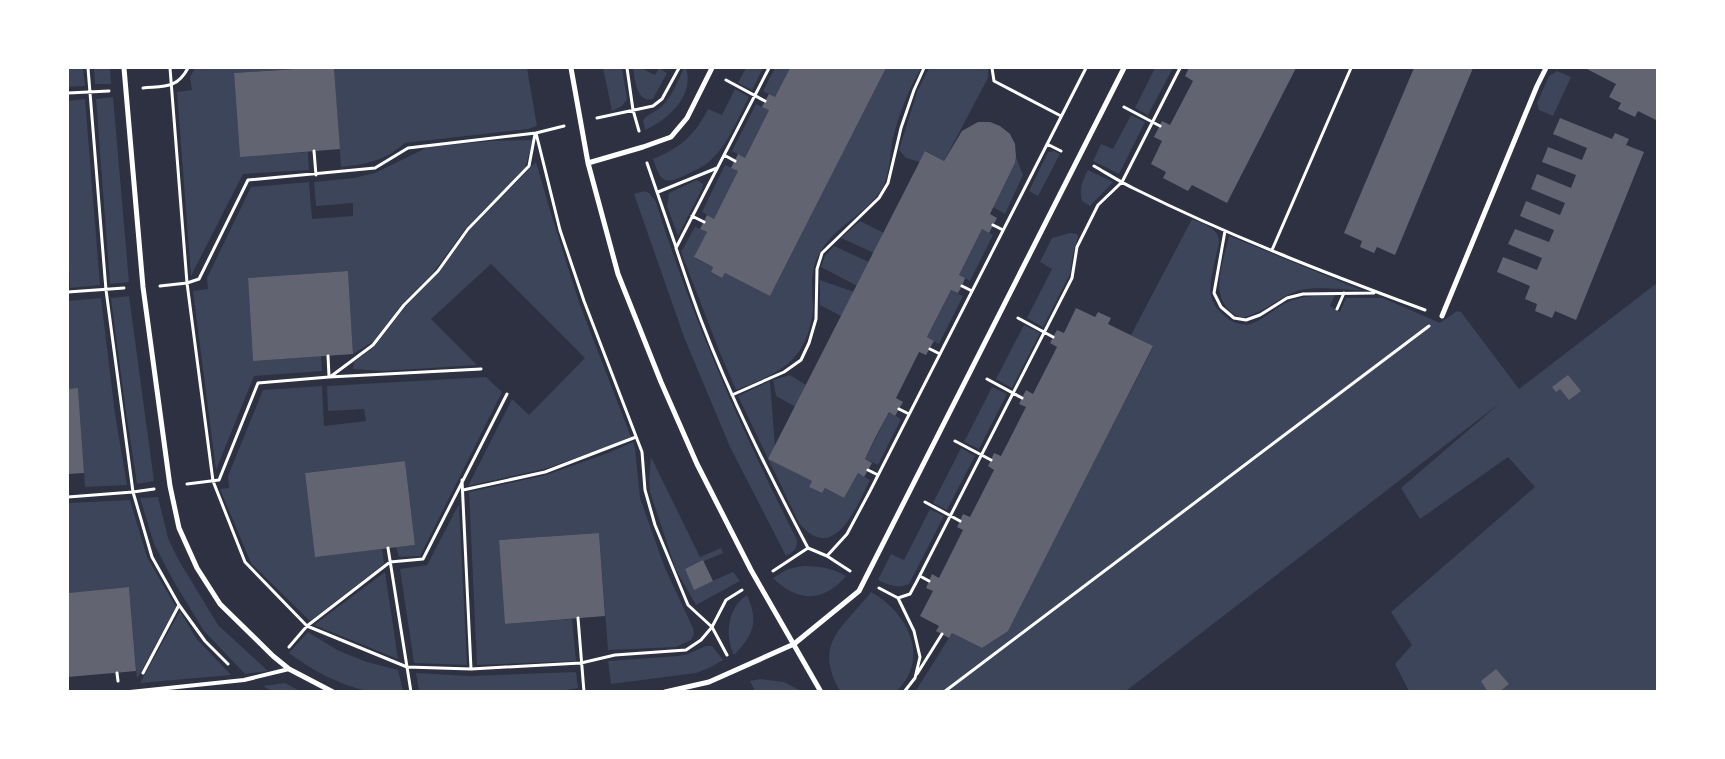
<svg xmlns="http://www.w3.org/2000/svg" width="1725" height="759" font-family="'Nunito Sans',sans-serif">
<rect width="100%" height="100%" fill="#2d3142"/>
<path fill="#3c4559" d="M68 68H83L85 86 68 87Z
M94 68H110L111 84H95Z
M195 68H310L234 73 240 156 308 152 309 170 243 174 191 276 177 92 192 90 190 77Z
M334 68H527L537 126 528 129 405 143C384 161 368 164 341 167Z
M603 68H622L627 99 622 106 612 111Z
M633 68H641L655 75 659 68 667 73 653 99C636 103 635 79 633 68Z
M684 68H686C695 95 668 120 645 130L643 120C649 113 656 112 662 106 672 97 678 80 684 68Z
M746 68H763L752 90 738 83Z
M775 68H790L775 97 763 91Z
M886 68H921C909 89 899 114 893 138 890 154 890 172 883 187 868 214 832 227 818 256 810 271 812 291 813 308 813 315 811 323 809 330 798 368 769 376 736 390L720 353 681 252 695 227 707 232 695 258 713 267 711 272 722 278 725 273 770 296Z
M929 68H988V78L944 161 926 151 920 162 906 158 899 150 917 92Z
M1155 68H1173L1148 115 1135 108Z
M1557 71 1571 77 1553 116 1539 110 1537 103 1549 76Z
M735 89 749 97C738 118 729 143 711 160 704 167 693 171 684 176 662 186 660 179 653 159 680 148 695 135 708 109L722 115Z
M113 97 129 282 110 284 96 99Z
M85 99 100 285 70 288 68 241V101Z
M756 104 769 110 745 158 732 151Z
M1131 115 1145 122 1119 174 1093 161 1101 144 1113 149Z
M533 140 525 168 466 228 432 274 402 304 374 341 353 354 348 271 248 278 253 361 321 356 322 371 254 376 216 470 193 291 208 289 207 278 251 187 309 182 312 219 353 216V203L316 206 314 182 354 178 375 173 428 147 492 141Z
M1054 151 1060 154 1038 196 1029 191 1048 152Z
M1016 157 1023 175 1005 214 993 207 1015 163Z
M536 162 552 217 580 305 631 437 606 448 544 469 468 486 512 399 529 415 585 358 491 264 431 319 477 365 383 371 353 369 354 362 374 347 406 306 440 271 470 230Z
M725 165 738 171 714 219 702 212Z
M1088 170 1113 182 1090 206 1082 201C1079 189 1082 181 1088 170Z
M697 180 703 184 702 189 678 236 667 206 669 193Z
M644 191 649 193 656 202C693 321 741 429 797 540 797 549 794 552 786 556L730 447 684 337 634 194Z
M1192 219C1204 224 1219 228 1219 242 1217 255 1208 284 1211 295 1212 304 1219 311 1226 317 1231 322 1242 326 1250 324 1266 319 1277 305 1293 300 1306 295 1322 296 1335 295L1330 306 1340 312 1346 298H1383L1440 323 1457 311 1461 312 1519 389 1657 283V691H1409L1395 664 1412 645 1391 612 1535 487 1508 457 1420 519 1401 488 1500 403 1126 691 915 692 952 633 982 648 1008 630 1153 347 1131 335Z
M860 221 884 233 874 253 841 238Z
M982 229 993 235 970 281 959 275Z
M1070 233 1077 234 1078 237 1073 254 1070 274 1043 327 1027 318 1052 269 1040 262 1052 238Z
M1229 236 1361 290C1343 290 1317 286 1300 290 1281 296 1267 310 1248 316 1241 319 1237 316 1231 312 1209 294 1224 260 1229 236Z
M834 246 869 262 857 286 821 267 825 256Z
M820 280 854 292 841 316 820 305Z
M951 290 963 296 939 344 927 337Z
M129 296 154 481 137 484 125 405 111 298Z
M101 298 115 414 127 485 85 487 78 389H68V301Z
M1024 325 1040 333 1012 388 996 379Z
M790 375 806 385 796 407 776 396 773 380Z
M486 377 502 392 420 556 399 557 396 547 415 545 405 461 305 473 315 556 382 549 384 564 310 621 251 563 220 489 229 488 228 476 263 390 322 386 324 426 366 421 364 409 328 411 327 386Z
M770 381 775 447 769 459 812 481 809 487 822 493 825 488 844 498 858 473 870 480C857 506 834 566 799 523L738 396Z
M992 387 1007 394 979 449 964 442Z
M889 412 901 419 878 465 865 459Z
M633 442 635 448 640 498 665 568 693 628 694 634 691 640 676 647 608 650 599 533 499 540 506 624 572 619 576 661 477 665 469 492 546 475 608 453Z
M961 448 975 456 947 510 933 503Z
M651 457 700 557 721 548 723 553 685 569 694 589 733 572 740 581 696 605 676 570 650 492 649 480Z
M158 497 168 538 178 559 218 625 268 671 245 674 204 631 174 582 154 544 140 498Z
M130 500 147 557 176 607 137 679 129 587 68 593V503Z
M459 504 467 665 414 663 400 569 427 565Z
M930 509 944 516 909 584C897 589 889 585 878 580L891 554 904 560Z
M803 566C819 566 832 568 846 576 823 603 797 602 773 578L788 569Z
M385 572 398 659 314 625Z
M871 592C907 612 931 657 897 691H840C812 643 844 627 871 592Z
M747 595C759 622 754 634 734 655 724 635 728 607 747 595Z
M180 611 196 638 231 675 140 683Z
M308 632 337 650 367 662 398 670 403 691C392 692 378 693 367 691 340 685 311 670 289 653Z
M706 646H712L723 660 709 668 696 673 611 684 608 661 678 656 688 654Z
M576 672 578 688 555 692 419 691 416 673 470 676Z
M760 679 784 682 801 691H755L750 681Z
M285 683 300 691H271L263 686Z"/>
<path fill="#626471" d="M310 68H334L340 149 240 157 234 73Z
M790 68H886L770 296 725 273 722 278 711 272 713 267 694 257 707 232 700 229 707 215 714 219 738 171 731 168 738 154 745 158 769 110 762 107 765 101 769 94 775 97Z
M1189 68H1296L1227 203 1192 185 1188 191 1163 178 1166 172 1151 164 1162 141 1154 137 1162 121 1170 125 1193 81 1185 76Z
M1414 68H1473L1395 255 1377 247 1374 253 1360 247 1362 241 1344 233Z
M1585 68H1620L1623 69 1624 68H1658V121L1638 111 1635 117 1618 109 1621 103 1609 97 1616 84Z
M1560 118 1612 139 1615 133 1629 139 1626 145 1644 152 1576 320 1555 311 1552 318 1535 311 1537 304 1525 299 1530 286 1497 272 1503 257 1537 270 1542 258 1508 244 1515 229 1549 242 1554 230 1520 216 1526 201 1560 215 1565 203 1531 189 1537 174 1571 188 1576 175 1542 162 1548 147 1582 160 1587 148 1553 134Z
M978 122H990L1000 126 1010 134 1015 144 1016 157 1015 163 990 214 997 218 989 233 982 229 959 275 965 278 962 286 958 293 951 290 927 337 934 341 926 355 919 352 896 398 903 402 895 416 889 412 875 438 865 459 872 463 864 477 858 473 844 498 825 488 822 493 809 487 812 481 768 459 925 151 944 161 962 131Z
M348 271 353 354 253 361 248 278Z
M1076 308 1095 317 1098 312 1111 318 1108 324 1153 346 1008 631 982 648 952 633 949 638 936 631 939 626 920 616 933 591 926 588 932 574 939 578 963 530 957 527 960 521 963 514 970 517 994 470 988 466 991 460 994 453 1001 456 1026 407 1019 404 1026 390 1033 394 1057 347 1050 343 1057 330 1064 333Z
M1568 375 1581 391 1569 400 1560 389 1556 392 1552 387Z
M78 388 84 473 68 474V389Z
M405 461 415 545 315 557 305 473Z
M599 533 605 616 505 624 499 540Z
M703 560 713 581 694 590 685 569Z
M129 587 136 671 68 677V593Z
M1496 669 1509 684 1499 692H1488L1481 681Z"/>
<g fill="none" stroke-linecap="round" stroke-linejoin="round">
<path stroke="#fff" stroke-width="3" d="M88 68 106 290 133 492 152 557 179 605 205 641 228 664
M170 68 187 283 213 481 245 562 307 626 407 667 471 669 581 663 615 655 686 650 701 640 712 627 726 600 742 590
M627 68 633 110 639 131
M769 68 676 248C684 272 692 296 701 320 731 399 769 474 808 548L827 556 850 571
M992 68 994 81 1061 116
M726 80 765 101
M143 88C164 86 177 89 188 68
M68 93 109 91
M1124 107 1160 126
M597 118 653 106 662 99 679 68
M536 133 560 230 584 301 642 452 645 490 655 525 688 605 712 627 727 655
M1047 144 1061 151
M314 151 316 175
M724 155 735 161
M647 163 676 247
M1094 166C1108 174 1122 183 1137 190 1230 236 1328 274 1425 310
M658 192 717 168
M692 216 704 222
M993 225 1003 230
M1225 231 1214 293 1221 307 1234 318 1246 320 1260 315 1287 298 1303 294 1374 293
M1272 250 1351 68
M160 286 187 283 199 279 248 180 375 168 408 148 536 133 564 126
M962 286 972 291
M68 292 124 288
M1337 309 1344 293
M1018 318 1053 337
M930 349 940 354
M328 356 329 376
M330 377 373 345 404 305 438 271 468 229 529 166 535 134
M987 379 1022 398
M732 395 784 372 801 360 809 343 816 319 817 269 822 253 879 198 888 183 901 128 914 90 924 68
M899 409 909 414
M955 441 991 460
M868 470 878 475
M462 480 471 669
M187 484 219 480 258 383 329 377 481 369
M463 490 545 472 636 437
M68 497 133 492 154 489
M925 502 960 521
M388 548 411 692
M827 556 847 534 870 491 1086 68
M773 571 808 548
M920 576 929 581
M879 588 898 598 914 631 920 657 915 678 904 692
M898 598 910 594 917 581 1072 278 1077 247 1098 205 1122 182 1180 68
M578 618 584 692
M289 647 307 626 390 562 423 559 507 394
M117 673 118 681
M143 673 179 605
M917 674 942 634
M944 692 1429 326"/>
<path stroke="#fff" stroke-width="4" d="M130 692 244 680 289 669"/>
<path stroke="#fff" stroke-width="5" d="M124 68 143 287 170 486 179 528 197 568 220 604 273 656 289 669 333 692
M571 68 588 163 618 274 661 382 697 464 751 570 821 692
M588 163 643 147 671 137 687 118 712 68
M1442 316 1537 86 1546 68
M665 692 709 682 794 644 859 591 1124 68"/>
</g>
<rect width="1725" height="759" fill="none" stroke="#ffffff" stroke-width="138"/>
</svg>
